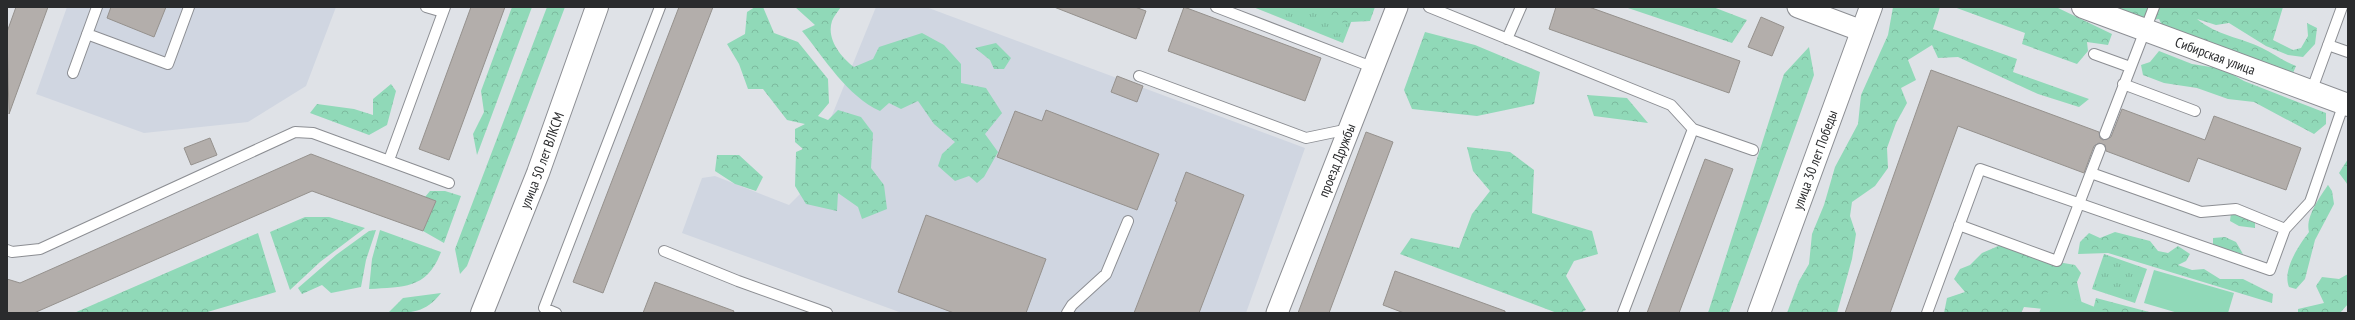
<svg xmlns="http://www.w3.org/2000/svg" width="2355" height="320" font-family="'PT Sans Narrow',sans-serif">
<defs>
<pattern id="grass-tufts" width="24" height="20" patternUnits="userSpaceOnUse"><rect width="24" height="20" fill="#90d9b8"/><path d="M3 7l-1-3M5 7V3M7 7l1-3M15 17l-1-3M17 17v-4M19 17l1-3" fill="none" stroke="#7cba9e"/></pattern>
<pattern id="forest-crowns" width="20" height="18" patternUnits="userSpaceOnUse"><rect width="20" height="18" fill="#90d9b8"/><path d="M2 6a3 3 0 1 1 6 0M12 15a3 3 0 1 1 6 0" fill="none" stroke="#7cba9e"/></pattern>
</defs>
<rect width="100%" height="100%" fill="#dfe2e7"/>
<path fill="#d0d6e1" d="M67 7H336L306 86 248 122 144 133 36 94Z
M876 7H926L1305 148 1246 313H902L682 233 702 178 715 176 789 205 800 194Z"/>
<path fill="url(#grass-tufts)" d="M1253 7H1357L1343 43Z
M2104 254 2147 269 2135 303 2092 289Z"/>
<path fill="url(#forest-crowns)" d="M512 7H532L477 155 473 134 484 112 481 91Z
M547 7H565L467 266 460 274 455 249Z
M755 7H763L774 33 798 42 828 79 829 103 818 116 828 120 838 110 861 117 873 133 871 168 884 185 887 209 862 219 858 207 838 193 837 211 806 204 795 186 796 152 803 149 795 142V129L805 124 787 120 763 89H748L739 64 727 44 745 34 747 12Z
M795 7H841C838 11 834 16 832 21 826 39 841 57 854 67L873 59 879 47 922 33 944 45 961 64V83L986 88 1002 113 985 134 998 152 984 177 977 183 969 176 955 181 938 166 942 154 955 142 934 124 918 101 901 109 889 103 880 111C847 96 825 59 802 31L815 25Z
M1320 7H1375L1370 21 1331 23Z
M1625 7H1713L1747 20 1732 43Z
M1893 7H1940L1933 29 2017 59 2013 72 2089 99 2079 107 2038 94 1958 57 1938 58 1932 45 1908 60 1916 80 1901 88 1907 103 1896 123 1887 148 1888 168 1875 186 1852 202 1850 216 1856 234 1852 259 1837 313H1787L1799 281 1809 264 1812 234 1824 205 1835 167 1858 124 1861 95 1888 35Z
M1954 7H2056L2112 34 2108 45 2087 42 2088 51 2077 64 2022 44 2025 33Z
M2101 7H2283L2273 40 2293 50 2301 48 2308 36 2307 23 2317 28 2315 44 2303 57 2288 55 2266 46 2229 23 2216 25 2197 19C2218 36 2240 37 2262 48 2274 54 2283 61 2296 66L2293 73 2164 29 2159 19 2138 22Z
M1425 32 1475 45 1540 72 1534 104 1477 116 1412 109 1404 90Z
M996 43 1011 58 1004 69H994L990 60 975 48Z
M1809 47 1814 75 1729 313H1708L1784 74Z
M2159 51 2192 64 2223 69 2244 81 2326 113V124L2314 134 2254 102 2228 99 2197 88 2164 83 2143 75 2141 65 2150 62Z
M391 84 396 91 387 125 369 135 310 113 317 104 354 109 373 115V99Z
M1587 95 1627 98 1648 123 1594 116Z
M1467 147 1510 152 1534 170 1532 213 1592 231 1598 254 1574 261 1566 276 1586 310 1580 313H1557L1400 254 1411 238 1459 248 1472 214 1490 191 1473 171Z
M717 155H739L763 177 756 191 735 184 715 171Z
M2348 159V185L2339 173Z
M2328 185 2332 191 2334 204 2315 240 2305 279 2296 289 2289 287C2282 270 2299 245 2309 232 2305 217 2320 197 2328 185Z
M430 191H445L461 196 444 243 423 231 436 201 425 197Z
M2231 213 2243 214 2255 222V228L2239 226 2230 221Z
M305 217H329L365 228 320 262 290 290 270 232Z
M376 230 366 260 361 287 331 293 322 285 302 294 298 288 336 255 369 231Z
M380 230 441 252C427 289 404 287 369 289L372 259Z
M2115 232 2150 241 2158 251 2168 253 2178 246 2190 254 2186 261 2178 265 2192 270 2204 269 2220 279H2243L2273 294 2272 303 2108 253 2078 254 2080 242 2089 233 2100 238Z
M258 233 276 292 204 313H74Z
M2225 237 2236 242 2243 254 2213 246V238Z
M2003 244 2058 262 2075 265 2081 273 2077 282 2083 309 2093 310 2096 298 2153 313H2080L2024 307 2021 313H1944L1947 298 1965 292 1954 279 1960 269 1970 265 1982 253Z
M2348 274V304L2340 313H2298V309L2324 303 2316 286 2322 277 2339 279Z
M441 293C426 313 411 313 388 313L403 298Z"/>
<path fill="#90d9b8" d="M2154 270 2234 293 2228 313H2178L2144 303Z
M2049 289 2110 313H2039Z"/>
<path fill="#b3aeab" stroke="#95918d" d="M16 7H48L9 114 7 32Z
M111 7H166L154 37 107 18Z
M471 7H505L449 160 419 149Z
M679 7H713L603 293 573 282Z
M1054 7H1135L1146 11 1136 39Z
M1184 7 1321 58 1305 101 1168 51Z
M1556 7H1589L1740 61 1729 93 1549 29Z
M1761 17 1784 27 1772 56 1748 47Z
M1931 70 2099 132 2100 138 2103 140 2111 137 2122 109 2205 140 2214 116 2301 148 2286 190 2198 158 2189 182 2106 151 2105 145 2099 143 2094 146 2084 173 1958 126 1890 313H1845Z
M1117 76 1143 86 1137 102 1111 92Z
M1046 110 1159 154 1137 210 997 157 1015 111 1042 121Z
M1366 132 1393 142 1329 313H1298Z
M210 138 217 155 191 165 184 148Z
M311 154 436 201 423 231 312 191 34 313H7V279L20 283Z
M1705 159 1733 169 1679 313H1647Z
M1186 172 1244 195 1199 313H1134L1177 202 1175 201Z
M926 215 1046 259 1026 313H954L898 292Z
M1395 271 1505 311V313H1404L1383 305Z
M655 282 734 311 733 313H643Z"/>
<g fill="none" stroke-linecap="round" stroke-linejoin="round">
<g stroke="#8c8e93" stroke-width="12">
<path id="lane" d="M426 7 443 12
M1216 7 1372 67
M1429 7 1671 105 1693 129 1623 313
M87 34 168 64 189 7
M1507 39 1521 7
M2328 45 2348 52
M2094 54 2130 67
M73 73 97 7
M1139 76 1306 138 1349 129
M2123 84 2195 111
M2311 92 2342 7
M1693 129 1753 150
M2105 134 2154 7
M389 160 445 7
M2091 173 2201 212 2236 209 2285 229
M1959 225 2057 261 2100 149
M7 250 12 252 40 249 295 132 313 133 449 183
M664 251 738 281 827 313
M556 313 544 308 660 7
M1067 313 1072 305 1106 274 1128 221
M1927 313 1980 169 2270 270 2285 229 2310 202 2344 103"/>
</g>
<g stroke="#8c8e93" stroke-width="23">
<g id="street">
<path d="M1798 7 1862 31"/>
<path id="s1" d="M1277 313 1397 7"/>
</g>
</g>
<g stroke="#8c8e93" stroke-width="24">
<g id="secondary">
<path id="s2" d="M2083 7 2348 105"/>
<path id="s3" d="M482 313 538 173 597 7"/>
<path id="s4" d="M1759 313 1871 7"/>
</g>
</g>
<use href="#lane" stroke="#fff" stroke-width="10"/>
<use href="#street" stroke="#fff" stroke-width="21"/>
<use href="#secondary" stroke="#fff" stroke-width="22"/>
</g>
<g text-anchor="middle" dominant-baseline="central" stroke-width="3" stroke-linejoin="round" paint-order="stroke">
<g font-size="14" fill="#2a2b2d" stroke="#fff">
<text stroke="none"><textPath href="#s2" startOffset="141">Сибирская улица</textPath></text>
<text stroke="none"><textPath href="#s1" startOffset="164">проезд Дружбы</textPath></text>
<text stroke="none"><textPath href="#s4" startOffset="163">улица 30 лет Победы</textPath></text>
<text stroke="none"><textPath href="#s3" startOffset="164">улица 50 лет ВЛКСМ</textPath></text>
</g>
</g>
<rect width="2355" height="320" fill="none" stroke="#2a2b2d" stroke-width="16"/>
</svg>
